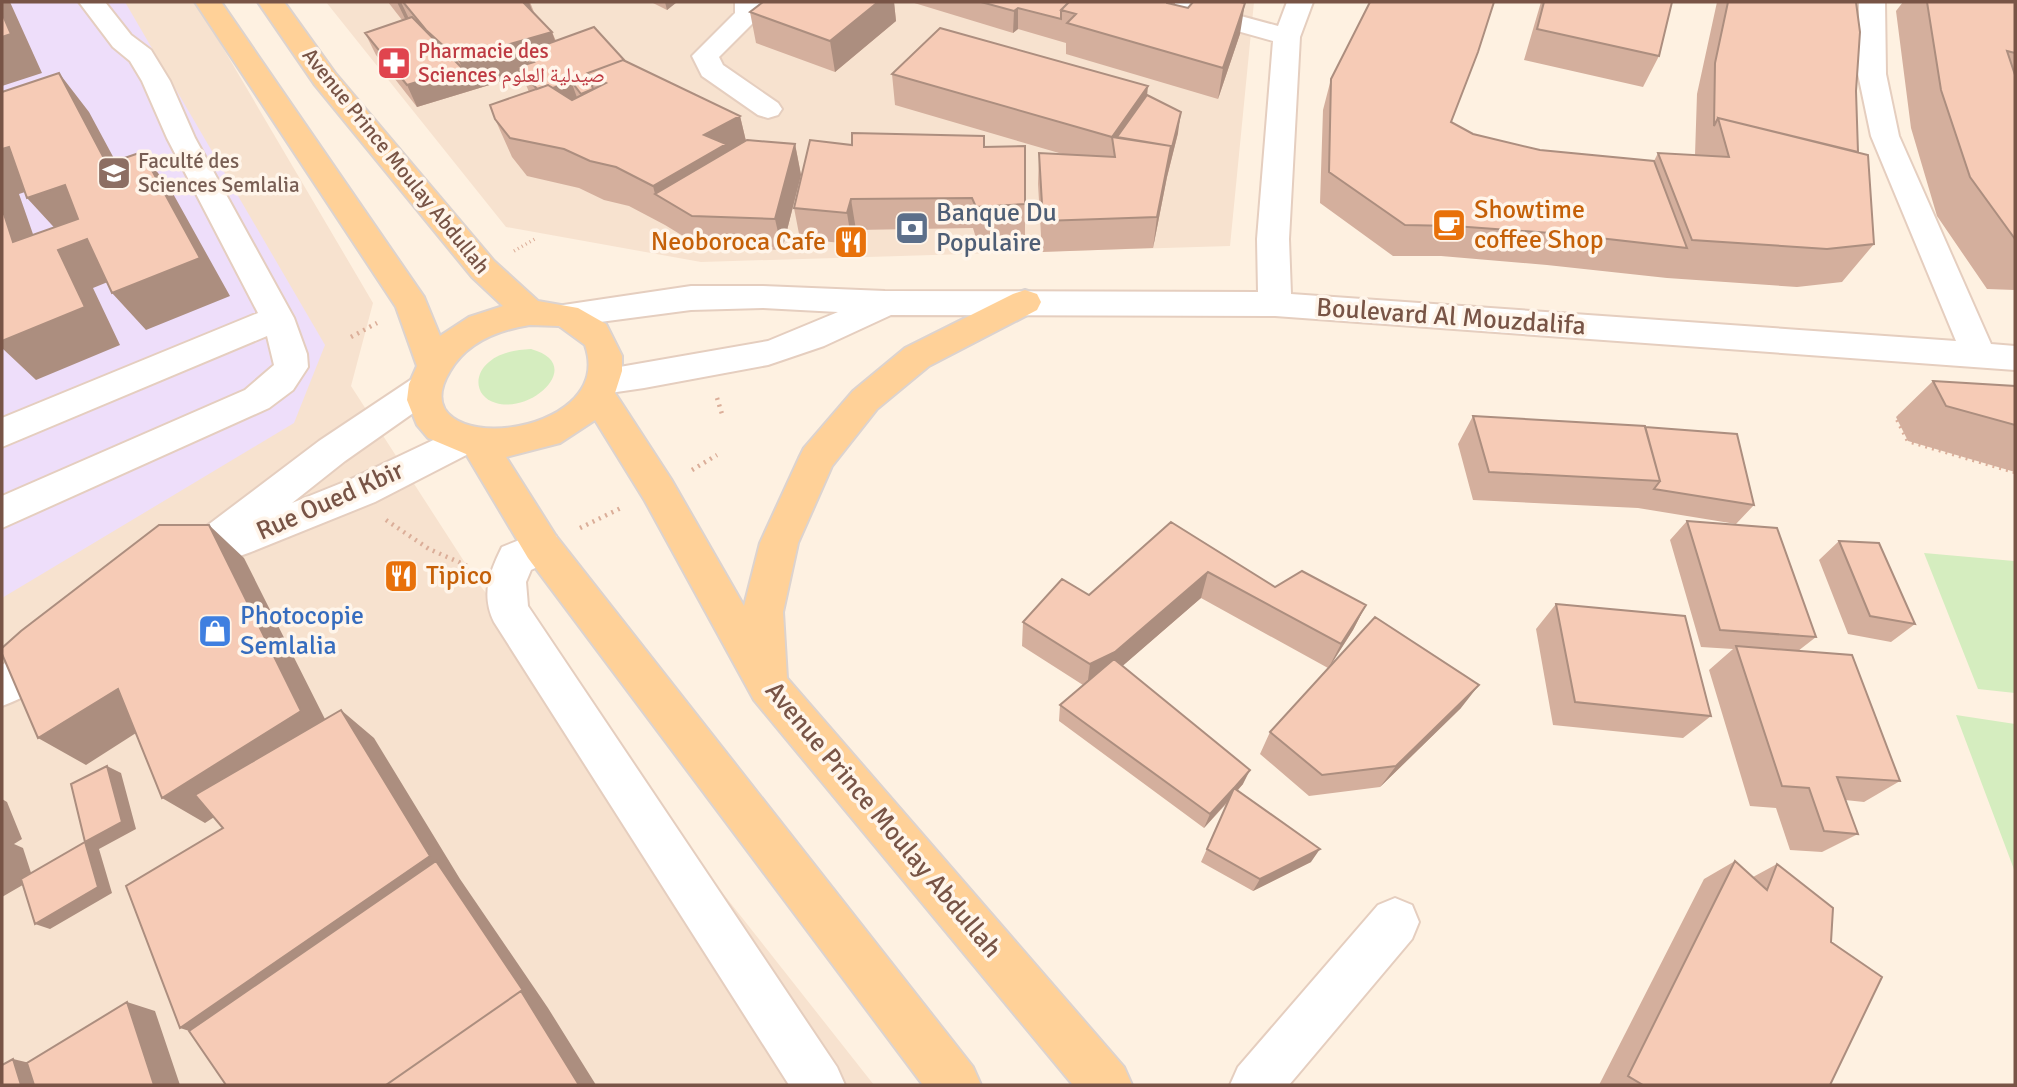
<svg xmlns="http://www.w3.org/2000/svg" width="2017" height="1087" font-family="Signika,'Noto Naskh Arabic',sans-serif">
<rect width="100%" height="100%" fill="#fef1e1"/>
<path fill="#f7e2cf" d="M2 2H196L373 303 351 386 478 583 874 1085H2Z
M326 2H1254L1230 246 701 262 506 227Z"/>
<path fill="#eedefa" d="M2 2H125L325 345 294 423 2 598Z"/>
<path fill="#d5edbf" d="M531 349C586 364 532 414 496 403 475 397 473 375 489 362 501 352 516 350 531 349Z
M1924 553 2014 561 2015 693 1978 689Z
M1956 715 2015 724V872Z"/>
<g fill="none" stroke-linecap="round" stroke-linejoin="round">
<g stroke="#e5cebf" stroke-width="4">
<path id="minor" d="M79 2H105L131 35 151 50 170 81 195 138 294 318 307 354 308 367 293 390 269 408 2 528V496L245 390 274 365 267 336 2 447V418L258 313 167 138 142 81 130 61 113 47Z
M735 2H761V15L719 57 723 65 778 103 782 109 778 115 768 118 758 115 702 76 692 56 735 13Z
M1148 2H1189L1278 26 1287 2H1313L1300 37 1289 239 1291 294 1956 341 1871 136 1858 74 1859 2H1885L1886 74 1899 136 1991 344 2015 346V370L1275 316 891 315 824 346 768 365 644 388 603 394 591 390 586 381 591 372 768 341 838 312 763 308 691 310 562 327 550 323 545 315 550 307 691 286H763L885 291 1258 292 1257 239 1273 41 1152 7Z
M424 375 436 379 441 388 436 397 345 461 292 503 349 480 463 426 476 430 481 440 476 450 375 502 251 552 237 557 228 554C208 569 193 588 167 580L161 568 167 556 319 441 412 379Z
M542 531 556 536 561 547 556 558 531 570 526 582 528 606 837 1067 845 1085H789L494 622C481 595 489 573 502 547Z
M56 635 71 640 77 653C66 675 25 698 2 706V665L41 640Z
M1395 898 1412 905 1419 922 1412 939 1289 1085H1230L1238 1067 1378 905Z"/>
</g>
<g stroke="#dcd3cf" stroke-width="4">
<path id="major" d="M195 2H221L424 297 440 336 469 317 503 306 472 277 315 85 258 2H284L335 73 494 261 538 301 578 308 606 324 622 356V371L615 393 671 479 744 606 760 543 799 458 804 448 853 391 905 348 1013 294 1025 290 1037 294 1041 302 1037 310 929 366 877 409 832 466 798 543 783 612 787 678 1124 1067 1132 1085H1073L754 700 645 501 595 420 560 443 506 457 556 536 973 1067 981 1085H923L528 558 466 454 428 438 417 425 407 400 409 384 417 366 396 307ZM530 325 559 326 585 345C619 441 396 460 450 371 467 342 498 330 530 325Z"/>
</g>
<path stroke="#dbae99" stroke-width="3.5" stroke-dasharray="1 3.5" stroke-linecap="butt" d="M514 251 535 239"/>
<path stroke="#dbae99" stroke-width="4.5" stroke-dasharray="2 5" stroke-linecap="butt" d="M351 337 377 323
M717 398 722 414
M1900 417H1896L1908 441 2015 472
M692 470 717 455
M386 520 429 549 470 567
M580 528 623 507"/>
<use href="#minor" fill="#fff" fill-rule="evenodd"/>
<use href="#major" fill="#ffd198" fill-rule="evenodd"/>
</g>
<path fill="#d4af9d" d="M388 2H530L534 12 552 32 556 41 625 61 740 116 746 141 795 144 801 175 782 250 701 247 665 225 629 206 604 200 579 188 527 176 512 157 495 119 529 92 522 75 417 107 376 55 365 33 402 20Z
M651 2H677L667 10Z
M763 2H894L896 21 835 72 756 43 750 12Z
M911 2H1175V5L1240 34 1218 99 1066 54V43L1018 29 1013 33Z
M1541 2H1672L1659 56 1643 87 1524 60Z
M1717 2H1856V91L1858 152 1874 244 1842 282 1797 287 1667 278 1547 265 1441 256H1393L1320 203 1323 110 1331 79 1451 122 1473 134 1540 150 1654 161 1658 153 1695 155 1697 94Z
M1903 2H2015V290L1987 289 1937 216 1911 128 1896 11Z
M892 74 1147 95 1178 133 1167 177 1153 248 1042 252 1038 184 1039 153 1066 155 895 105Z
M852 145 984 147 1025 204V235L976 238 973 228 856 230 852 244 800 239 794 208Z
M1933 381 2015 386V472L1908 441 1896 417Z
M1473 416 1754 505 1736 524 1638 508 1473 500 1458 444Z
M1687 521 1816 637 1798 651 1900 781 1864 802 1845 800 1858 834 1822 852 1790 850 1776 808 1750 806 1709 670 1733 649 1701 647 1670 540Z
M1171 522 1275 587 1366 605 1353 630 1329 668 1461 708 1380 787 1309 796 1260 754 1270 732 1328 668 1201 598 1122 666 1243 784 1238 790 1311 862 1253 891 1201 862 1228 802 1204 828 1059 721 1060 705 1083 685 1022 646 1023 622 1089 595Z
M1839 541 1915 624 1891 642 1848 634 1819 560Z
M1556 604 1711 716 1683 738 1553 725 1536 629Z
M1735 861 1753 877 1777 864 1831 942 1830 1085H1599L1704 879Z"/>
<path fill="#ac8e7f" d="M2 2H10L42 73 2 86Z
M397 2H401L412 25 410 29Z
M521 2H529L538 26Z
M665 2H677L667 10Z
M878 2H894L896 21 835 72 830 41Z
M1245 3 1240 34 1218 99 1223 68Z
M1018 8V29L1013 33 1014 11Z
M552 32 563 63 534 62 525 52 533 72 518 67 522 75 417 107 407 85 462 68 458 59Z
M59 73 89 112 138 203 107 164Z
M571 81 579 103 539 93Z
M1148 86 1145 117 1123 148 1112 137 1109 167 1112 137Z
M1181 112 1178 133 1167 177 1153 248 1157 217 1171 146Z
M740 116 749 154 655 194 653 186 704 135Z
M795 144 801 175 782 250 775 219Z
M9 147 43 186 19 194 49 280 13 242 2 208V149Z
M142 152 171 190 230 296 146 330 112 293Z
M65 185 98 223 62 236 27 198Z
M851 199 856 230 852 244 847 213Z
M87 239 120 277 93 288 120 345 36 380 2 348V341L58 250Z
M209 525 244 558 335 739 205 823 162 798Z
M1208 572 1201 598 1111 676 1087 688 1090 664Z
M1366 605 1353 630 1328 669 1341 644Z
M1479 685 1461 708 1380 787 1396 766Z
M118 689 161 717 86 765 38 738Z
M341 710 374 738 460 879 548 1008 596 1085H579L452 885 227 1043 180 1028Z
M107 766 121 773 136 829 99 849 112 893 50 929 35 924 85 842Z
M1250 770 1243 784 1204 828 1210 814Z
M2 799 7 802 22 839 14 844 23 848 33 879 2 897Z
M1320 849 1311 862 1253 891 1260 879Z
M127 1002 155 1011 180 1085H154Z
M13 1059 59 1070 64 1085H21Z"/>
<path fill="#f6cbb6" stroke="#ac8e7f" stroke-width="2" d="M403 2H523L552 32 458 59 426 30Z
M763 2H878L830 41 750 12Z
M981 2H1069L1061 10V19L1018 8 1014 11Z
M1069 2H1167V3L1188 8 1193 2H1240L1245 3 1223 68 1067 23 1076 14 1061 10Z
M1370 2H1494L1478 52 1451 122 1473 134 1540 150 1654 161 1687 248 1564 234 1454 226 1405 225 1329 172 1331 79Z
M1544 2H1672L1659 56 1537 29Z
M1728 2H1856L1860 32 1856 91 1858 152 1718 118 1714 126 1715 63Z
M1927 2H2015V53L2007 51 2015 75V239L1970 177 1941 90Z
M2 13 11 34 2 37Z
M412 17 462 68 407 85 365 33Z
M594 27 625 61 623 60 588 73 593 89 581 94 571 81 553 88 548 85 537 89 518 67 534 62 525 52Z
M940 28 1148 86 1112 137 892 74Z
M623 60 740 116 704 135 726 144 653 186 616 167 590 161 564 149 510 138 495 119 490 105 548 85 572 100 606 83 588 73Z
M59 73 107 164 142 152 200 258 112 293 87 239 58 250 85 307 2 341V208L13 242 78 219 65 185 27 198 9 147 2 149V92Z
M1147 95 1181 112 1170 155 1171 146 1117 137Z
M1718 118 1868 155 1874 244 1827 249 1692 240 1658 153 1729 157Z
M852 133 984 136V147L1025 146V204L976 207 972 198 851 199 847 213 794 208 810 140 852 145Z
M1112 137 1171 146 1157 217 1043 221 1039 153 1115 157Z
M747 140 795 144 775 219 692 216 655 194Z
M1933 381 2015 386V425L1946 406Z
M1473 416 1645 426 1660 481 1489 472Z
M1645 427 1737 434 1754 505 1654 489 1660 481Z
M1687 521 1777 528 1816 637 1720 630Z
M1171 522 1275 587 1302 571 1366 605 1341 644 1208 572 1115 652 1090 664 1023 622 1062 579 1089 595Z
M159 525H209L301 711 162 798 118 689 38 738 2 654V648L21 631Z
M1839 541 1879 543 1915 624 1870 616Z
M1556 604 1685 616 1711 716 1575 702Z
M1375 617 1479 685 1396 766 1322 775 1270 732Z
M1736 646 1852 655 1900 781 1837 777 1858 834 1824 831 1809 788 1782 786Z
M1114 659 1250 770 1234 788 1320 849 1260 879 1207 849 1234 788 1210 814 1060 705Z
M341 710 430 856 180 1028 126 886 223 828 195 795Z
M107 766 122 822 85 842 71 784Z
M85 842 98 887 35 924 21 879Z
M436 861 526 995 521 991 386 1085H226L189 1031Z
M1735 861 1767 890 1777 864 1833 908 1831 942 1882 977 1830 1085H1643L1628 1076Z
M521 991 579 1085H386Z
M127 1002 154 1085H34L27 1063Z
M13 1059 21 1085H2V1065Z"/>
<defs>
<g id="pharmacy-square" transform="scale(1.75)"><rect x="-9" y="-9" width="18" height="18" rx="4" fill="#e0444e" stroke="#fff5ea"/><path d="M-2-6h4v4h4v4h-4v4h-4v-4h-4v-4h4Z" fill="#fff"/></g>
<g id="university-square" transform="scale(1.75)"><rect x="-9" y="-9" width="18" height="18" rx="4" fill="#8d6e63" stroke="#fff5ea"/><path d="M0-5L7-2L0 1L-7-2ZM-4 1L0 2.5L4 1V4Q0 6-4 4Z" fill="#fff"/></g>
<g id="cafe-square" transform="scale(1.75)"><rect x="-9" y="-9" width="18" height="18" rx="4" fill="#e8710a" stroke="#fff5ea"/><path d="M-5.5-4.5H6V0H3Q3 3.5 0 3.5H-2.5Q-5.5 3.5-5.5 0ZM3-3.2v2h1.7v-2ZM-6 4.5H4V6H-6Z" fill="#fff"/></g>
<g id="bank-square" transform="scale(1.75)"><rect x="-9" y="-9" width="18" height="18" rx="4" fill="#5c6f8a" stroke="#fff5ea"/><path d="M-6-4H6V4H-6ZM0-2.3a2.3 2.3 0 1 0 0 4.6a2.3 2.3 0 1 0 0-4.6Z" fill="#fff"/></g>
<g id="restaurant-square" transform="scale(1.75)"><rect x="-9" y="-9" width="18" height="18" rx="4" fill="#e8710a" stroke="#fff5ea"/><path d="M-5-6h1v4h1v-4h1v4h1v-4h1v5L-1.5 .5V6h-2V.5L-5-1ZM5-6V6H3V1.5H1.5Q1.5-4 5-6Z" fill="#fff"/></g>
<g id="shop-square" transform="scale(1.75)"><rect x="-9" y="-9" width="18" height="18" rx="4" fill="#3f7fe0" stroke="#fff5ea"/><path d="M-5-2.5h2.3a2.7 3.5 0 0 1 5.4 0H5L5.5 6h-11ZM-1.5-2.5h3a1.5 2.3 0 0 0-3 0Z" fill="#fff"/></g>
</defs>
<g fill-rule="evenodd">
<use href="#pharmacy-square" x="394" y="63"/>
<use href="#university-square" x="114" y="173"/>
<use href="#cafe-square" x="1449" y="225"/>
<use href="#bank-square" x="912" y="228"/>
<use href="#restaurant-square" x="851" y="242"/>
<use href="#restaurant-square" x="401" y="576"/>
<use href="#shop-square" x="215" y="631"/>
</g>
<g text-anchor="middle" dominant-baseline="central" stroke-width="7" stroke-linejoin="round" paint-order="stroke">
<g font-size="21" fill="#be3a42" stroke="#fff5ea" text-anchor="start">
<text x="418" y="51">Pharmacie des<tspan x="418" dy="24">Sciences صيدلية العلوم</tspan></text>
</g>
<g font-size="21" fill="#785e54" stroke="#fff5ea" text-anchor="start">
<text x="138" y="161">Faculté des<tspan x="138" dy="24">Sciences Semlalia</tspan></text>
</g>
<g font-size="21" fill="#785446" stroke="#fff5ea">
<text transform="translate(396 161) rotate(51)">Avenue Prince Moulay Abdullah</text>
</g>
<g font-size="26" fill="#c56008" stroke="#fff5ea" text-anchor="start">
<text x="1474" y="210">Showtime<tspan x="1474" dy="30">coffee Shop</tspan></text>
<text x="826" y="242" text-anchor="end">Neoboroca Cafe</text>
<text x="426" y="576">Tipico</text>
</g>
<g font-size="26" fill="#4e5e75" stroke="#fff5ea" text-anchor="start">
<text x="936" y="213">Banque Du<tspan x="936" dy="30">Populaire</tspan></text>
</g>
<g font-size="26" fill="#785446" stroke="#fff5ea">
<text transform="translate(1451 317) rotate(4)">Boulevard Al Mouzdalifa</text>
<text transform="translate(330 501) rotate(-24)">Rue Oued Kbir</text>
<text transform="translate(883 820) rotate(50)">Avenue Prince Moulay Abdullah</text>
</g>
<g font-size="26" fill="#366cbe" stroke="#fff5ea" text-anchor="start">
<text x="240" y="616">Photocopie<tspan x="240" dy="30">Semlalia</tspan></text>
</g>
</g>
<rect width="2017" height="1087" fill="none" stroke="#785446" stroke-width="7"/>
</svg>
